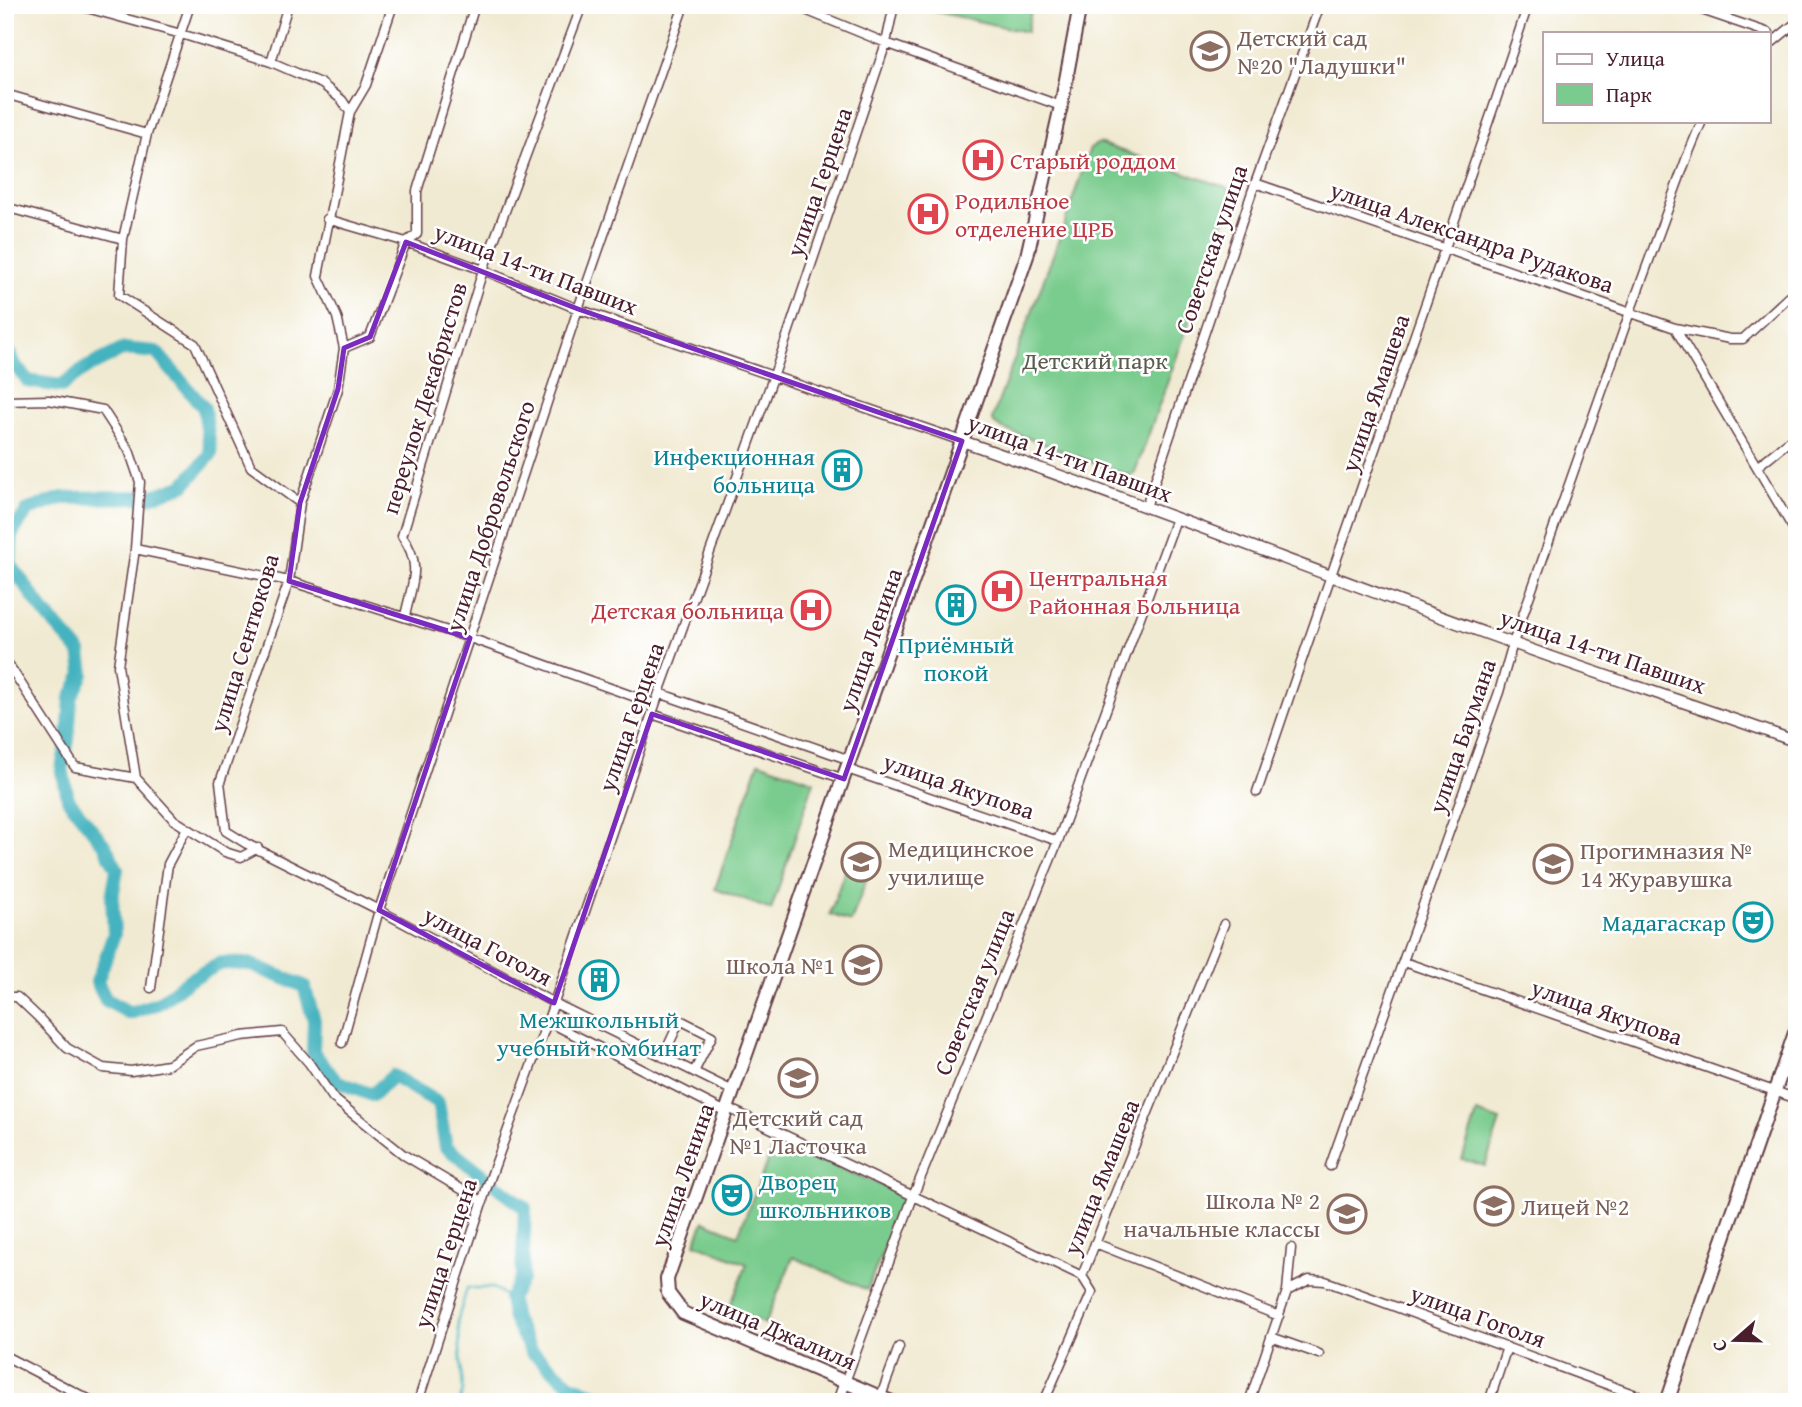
<svg xmlns="http://www.w3.org/2000/svg" width="1802" height="1407" font-family="'Gentium Book Plus',serif">
<rect width="100%" height="100%" fill="#fff"/>
<filter id="ink" filterUnits="userSpaceOnUse"><feTurbulence type="fractalNoise" baseFrequency=".0143" numOctaves="2"/><feDisplacementMap in="SourceGraphic" scale="14" xChannelSelector="R" yChannelSelector="G"/><feConvolveMatrix kernelMatrix="1 2 1 2 8 2 1 2 1" color-interpolation-filters="sRGB"/></filter>
<filter id="wash" filterUnits="userSpaceOnUse"><feTurbulence type="fractalNoise" baseFrequency=".00686" numOctaves="4" result="noise"/><feDisplacementMap in="SourceGraphic" scale="28" xChannelSelector="R" yChannelSelector="G"/><feGaussianBlur stdDeviation="1.57" result="paint"/><feColorMatrix in="noise" values="0 0 0 0 0 0 0 0 0 0 0 0 0 0 0 0 0 1.4 0 .05"/><feComposite in="paint" operator="in"/></filter>
<g filter="url(#wash)">
<rect width="100%" height="100%" fill="#f1ead2"/>
<path fill="#7acc8e" stroke="#62765c" stroke-width="2" d="M929 5H1032L1027 32 928 10Z
M1099 143 1228 188 1232 195 1185 334 1135 472 1130 476 1001 428 994 423 992 419 1063 228 1090 148Z
M759 762 814 781 771 910 715 889Z
M845 870 867 878 851 922 830 914Z
M1477 1113 1500 1121 1485 1166 1462 1159Z
M775 1142 906 1195 867 1290 793 1257 765 1324 729 1309 747 1264 695 1243 704 1221 738 1235Z"/>
<g fill="none" stroke-linecap="round" stroke-linejoin="round">
<path stroke="#44b3bf" stroke-width="2.5" d="M459 1402 463 1391 458 1319 467 1288H493L510 1299"/>
<path stroke="#44b3bf" stroke-width="14" d="M5 344 14 364 28 381 61 386 86 368 124 349 156 352 204 408 211 454 184 485 150 497 62 498 28 510 12 533 10 564 45 613 80 652 83 674 71 698 68 740 62 768 68 799 105 846 117 869 112 898 114 934 97 982 106 1000 130 1013 159 1003 189 980 221 963 249 964 304 986 314 1020 313 1052 336 1081 372 1095 393 1076 438 1103 446 1147 525 1208 522 1278 510 1299 514 1319 531 1351 571 1385 612 1401"/>
</g>
</g>
<g filter="url(#ink)">
<g fill="none" stroke-linecap="round" stroke-linejoin="round">
<g stroke="#633d44" stroke-width="11">
<path id="minor" d="M76 5 181 34 271 62 322 84 342 100 350 112
M190 5 147 134 123 239 119 295 195 344 251 467 300 503
M475 5 417 191V234L406 242 370 337 344 348 338 389 300 503 289 581 220 782 226 831 247 844 379 910 554 1003 733 1091
M793 5 886 43 1061 106
M1687 5 1769 33
M1769 45 1797 22
M271 62 288 5
M5 94 147 134
M1255 183 1675 328 1730 339H1743L1797 289
M5 207 123 239
M327 219 406 242 483 270 578 309 962 441
M1675 328 1797 535
M344 348 337 317 318 276 350 112 366 85 393 5
M5 401 49 400 103 410 129 450 140 482 135 549 118 666 136 778 174 820 225 852 241 857 258 848
M1758 466 1789 441 1797 440
M1146 507 1252 192 1320 5
M135 549 289 581 470 638 655 704
M405 616C412 583 423 565 402 536L483 270 582 5
M5 659 75 767 136 778
M659 693 850 760
M652 714 844 779
M847 769 1058 841
M1257 792C1345 529 1440 269 1528 5
M1404 962 1797 1099
M151 988 168 864 187 828
M5 997H17L37 1016 67 1048 103 1068 131 1071 168 1065 196 1046 242 1036 282 1032 309 1063 333 1098 404 1155 483 1202
M547 1021 726 1112
M342 1043 379 910 578 309 684 5
M663 1057 680 1020 712 1036 694 1072
M728 1108 1082 1276
M1330 1166 1499 692 1513 643 1630 312 1687 157 1702 121
M1095 1243 1279 1316
M1082 1276 1224 924
M1287 1291 1309 1280 1325 1281 1655 1402
M1271 1337 1319 1354
M5 1356 94 1402
M845 1382 914 1194 1058 841 1176 519
M881 1396 899 1347
M418 1402 486 1190 554 1003 659 693 774 375 886 43 894 5
M1044 1402 1092 1292 1082 1276
M1249 1402 1287 1291 1291 1248
M1489 1402 1507 1347"/>
</g>
<g stroke="#633d44" stroke-width="13">
<path id="tertiary" d="M962 441C1140 502 1316 572 1493 636 1593 673 1696 705 1797 742
M838 1402 845 1382"/>
</g>
<g stroke="#633d44" stroke-width="16">
<path id="primary" d="M892 1402 683 1313 668 1293 667 1279 1027 256 1061 106 1080 5
M1667 1402 1797 1027"/>
</g>
<use href="#minor" stroke="#fff" stroke-width="8"/>
<use href="#tertiary" stroke="#fff" stroke-width="10"/>
<use href="#primary" stroke="#fff" stroke-width="12"/>
</g>
</g>
<path fill="none" stroke="#7b2cbf" stroke-width="5" stroke-linejoin="round" d="M406 242 578 309 962 441 844 779 652 714 554 1003 379 910 470 638 289 581 300 503 338 389 344 348 370 337Z"/>
<defs>
<g id="school-ring" transform="scale(2.0125)"><circle r="9.5" fill="#fff" stroke="#8d6e63" stroke-width="1.5"/><path d="M0-5L7-2L0 1L-7-2ZM-4 1L0 2.5L4 1V4Q0 6-4 4Z" fill="#8d6e63"/></g>
<g id="hospital-ring" transform="scale(2.0125)"><circle r="9.5" fill="#fff" stroke="#e0444e" stroke-width="1.5"/><path d="M-5-5h3v3.5h4V-5h3V5h-3V1.5h-4V5h-3Z" fill="#e0444e"/></g>
<g id="building-ring" transform="scale(2.0125)"><circle r="9.5" fill="#fff" stroke="#0f9aa8" stroke-width="1.5"/><path d="M-4-6H4V6H1V3H-1V6H-4ZM-2.5-4.3h1.7v1.8h-1.7ZM.8-4.3h1.7v1.8H.8ZM-2.5-1h1.7V.8h-1.7ZM.8-1h1.7V.8H.8Z" fill="#0f9aa8"/></g>
<g id="university-ring" transform="scale(2.0125)"><circle r="9.5" fill="#fff" stroke="#8d6e63" stroke-width="1.5"/><path d="M0-5L7-2L0 1L-7-2ZM-4 1L0 2.5L4 1V4Q0 6-4 4Z" fill="#8d6e63"/></g>
<g id="theatre-ring" transform="scale(2.0125)"><circle r="9.5" fill="#fff" stroke="#0f9aa8" stroke-width="1.5"/><path d="M-5-5.5Q0-4 5-5.5V0Q5 5 0 6Q-5 5-5 0ZM-3.3-2.5H-1v1.5H-3.3ZM1-2.5H3.3v1.5H1ZM-2.8 1Q0 5.5 2.8 1Z" fill="#0f9aa8"/></g>
</defs>
<g fill-rule="evenodd">
<use href="#school-ring" x="1210" y="51"/>
<use href="#hospital-ring" x="983" y="160"/>
<use href="#hospital-ring" x="928" y="214"/>
<use href="#building-ring" x="842" y="470"/>
<use href="#hospital-ring" x="1002" y="591"/>
<use href="#building-ring" x="956" y="605"/>
<use href="#hospital-ring" x="811" y="610"/>
<use href="#university-ring" x="861" y="862"/>
<use href="#school-ring" x="1553" y="864"/>
<use href="#theatre-ring" x="1753" y="922"/>
<use href="#school-ring" x="862" y="965"/>
<use href="#building-ring" x="599" y="980"/>
<use href="#school-ring" x="798" y="1078"/>
<use href="#theatre-ring" x="732" y="1195"/>
<use href="#school-ring" x="1494" y="1206"/>
<use href="#school-ring" x="1347" y="1214"/>
</g>
<g text-anchor="middle" dominant-baseline="central" stroke-width="5" stroke-linejoin="round" paint-order="stroke">
<g font-size="24" fill="#785e54" stroke="#fff" text-anchor="start">
<text x="1237" y="37">Детский сад<tspan x="1237" dy="28">№20 "Ладушки"</tspan></text>
<text x="888" y="848">Медицинское<tspan x="888" dy="28">училище</tspan></text>
<text x="1580" y="850">Прогимназия №<tspan x="1580" dy="28">14 Журавушка</tspan></text>
<text x="835" y="965" text-anchor="end">Школа №1</text>
<text x="798" y="1117" text-anchor="middle">Детский сад<tspan x="798" dy="28">№1 Ласточка</tspan></text>
<text x="1320" y="1200" text-anchor="end">Школа № 2<tspan x="1320" dy="28">начальные классы</tspan></text>
<text x="1521" y="1206">Лицей №2</text>
</g>
<g font-size="24" fill="#be3a42" stroke="#fff" text-anchor="start">
<text x="1010" y="160">Старый роддом</text>
<text x="955" y="200">Родильное<tspan x="955" dy="28">отделение ЦРБ</tspan></text>
<text x="1029" y="577">Центральная<tspan x="1029" dy="28">Районная Больница</tspan></text>
<text x="784" y="610" text-anchor="end">Детская больница</text>
</g>
<g font-size="24" fill="#4a1f2b" stroke="#fff">
<text transform="translate(819 182) rotate(-71)">улица Герцена</text>
<text transform="translate(1472 237) rotate(19)">улица Александра Рудакова</text>
<text transform="translate(1211 249) rotate(-71)">Советская улица</text>
<text transform="translate(536 269) rotate(21)">улица 14-ти Павших</text>
<text transform="translate(1375 393) rotate(-71)">улица Ямашева</text>
<text transform="translate(424 398) rotate(-73)">переулок Декабристов</text>
<text transform="translate(1070 458) rotate(20)">улица 14-ти Павших</text>
<text transform="translate(490 516) rotate(-72)">улица Добровольского</text>
<text transform="translate(870 640) rotate(-71)">улица Ленина</text>
<text transform="translate(244 643) rotate(-73)">улица Сентюкова</text>
<text transform="translate(1603 651) rotate(19)">улица 14-ти Павших</text>
<text transform="translate(631 717) rotate(-71)">улица Герцена</text>
<text transform="translate(1462 736) rotate(-71)">улица Баумана</text>
<text transform="translate(959 786) rotate(19)">улица Якупова</text>
<text transform="translate(488 946) rotate(28)">улица Гоголя</text>
<text transform="translate(974 992) rotate(-68)">Советская улица</text>
<text transform="translate(1607 1012) rotate(19)">улица Якупова</text>
<text transform="translate(682 1175) rotate(-71)">улица Ленина</text>
<text transform="translate(1101 1177) rotate(-68)">улица Ямашева</text>
<text transform="translate(445 1253) rotate(-72)">улица Герцена</text>
<text transform="translate(1478 1316) rotate(20)">улица Гоголя</text>
<text transform="translate(778 1330) rotate(23)">улица Джалиля</text>
</g>
<g font-size="24" fill="#5b5c4e" stroke="#fff">
<text x="1095" y="360">Детский парк</text>
</g>
<g font-size="24" fill="#0d838f" stroke="#fff" text-anchor="end">
<text x="815" y="456">Инфекционная<tspan x="815" dy="28">больница</tspan></text>
<text x="956" y="644" text-anchor="middle">Приёмный<tspan x="956" dy="28">покой</tspan></text>
<text x="1726" y="922">Мадагаскар</text>
<text x="599" y="1019" text-anchor="middle">Межшкольный<tspan x="599" dy="28">учебный комбинат</tspan></text>
<text x="759" y="1181" text-anchor="start">Дворец<tspan x="759" dy="28">школьников</tspan></text>
</g>
</g>
<rect width="1802" height="1407" fill="none" stroke="#fff" stroke-width="28"/>
<rect x="1543" y="32" width="228" height="91" fill="#ffffff" stroke="#b7a5aa" stroke-width="2"/>
<rect x="1557" y="54" width="35" height="10" fill="#ffffff" stroke="#b7a5aa" stroke-width="2"/>
<text x="1606" y="66" font-size="21" fill="#4a1f2b">Улица</text>
<rect x="1557" y="84" width="35" height="21" fill="#7acc8e" stroke="#b7a5aa" stroke-width="2"/>
<text x="1606" y="102" font-size="21" fill="#4a1f2b">Парк</text>
<g transform="translate(1735 1340) rotate(250)" stroke="#ffffff" stroke-width="5" paint-order="stroke">
<path d="M0-5L12 26L0 18L-12 26Z" fill="#4a1f2b"/>
<text y="-10" font-size="19" font-weight="bold" text-anchor="middle" fill="#4a1f2b">С</text>
</g>
</svg>
